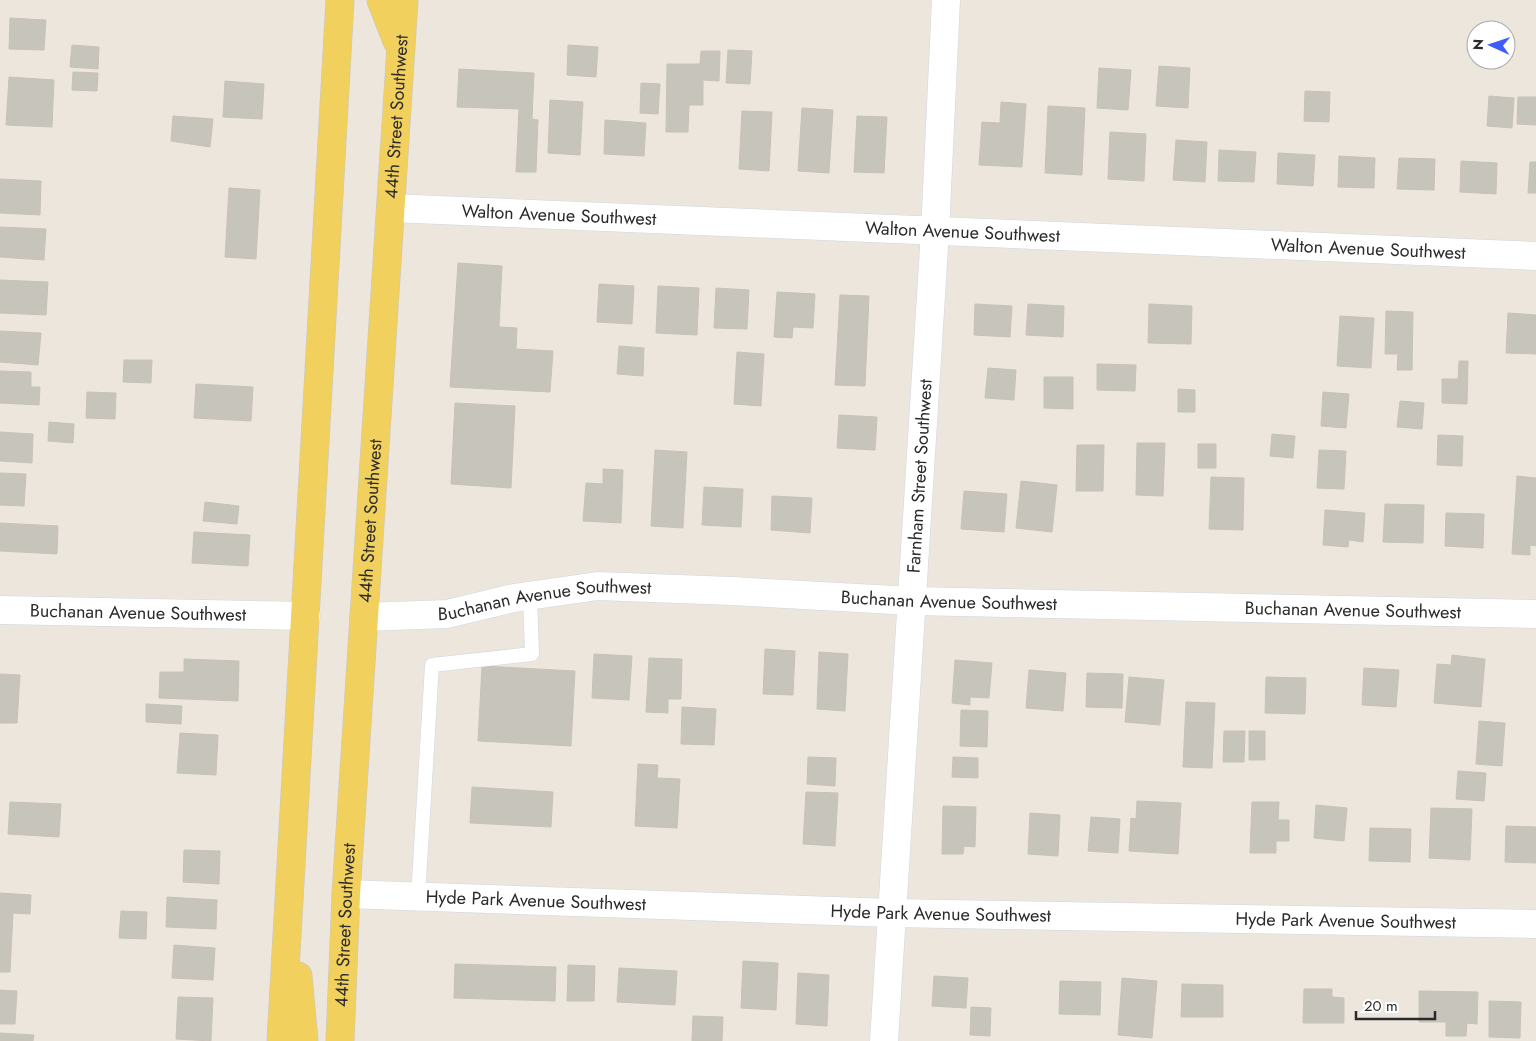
<svg xmlns="http://www.w3.org/2000/svg" width="1536" height="1041" font-family="Jost,sans-serif">
<rect width="100%" height="100%" fill="#ece6dc"/>
<path fill="#c7c4bb" stroke="#c8c2b6" d="M10 18 46 20 44 50 9 49Z
M72 45 99 47 98 69 70 67Z
M568 45 598 47 596 77 567 75Z
M728 50 752 51 750 84 726 83Z
M701 51H720L719 81 703 80V105H689L688 132H666L667 64H700Z
M1159 66 1190 68 1188 108 1156 106Z
M1099 68 1131 70 1128 110 1097 108Z
M459 69 534 73 532 119 538 120 536 172H516L519 109 457 107Z
M73 72 98 73 97 91 72 90Z
M9 77 54 80 52 127 6 125Z
M225 81 264 84 262 119 223 117Z
M641 83 660 84 658 114 640 113Z
M1305 91 1330 92 1329 122 1304 121Z
M1489 96 1514 98 1512 128 1487 126Z
M1518 97H1536V125L1517 124Z
M550 100 583 102 580 155 548 153Z
M1001 102 1026 104 1022 167 979 165 982 122 1000 123Z
M1048 106 1085 108 1082 175 1045 173Z
M802 108 833 110 829 173 798 171Z
M742 111 772 112 769 171 739 169Z
M173 116 213 119 210 147 171 141Z
M857 116 887 117 884 173 854 172Z
M605 120 646 123 644 156 604 154Z
M1110 132 1146 134 1144 181 1108 179Z
M1176 140 1207 142 1205 182 1173 180Z
M1219 150 1256 152 1254 182 1218 181Z
M1278 153 1315 155 1313 186 1277 184Z
M1339 156 1375 158 1374 188 1338 187Z
M1399 158 1435 159 1434 190 1397 189Z
M1461 161 1497 163 1496 194 1460 192Z
M1530 162H1536V193H1528Z
M0 179 41 181 40 215 0 213Z
M229 188 260 190 256 259 225 257Z
M0 227 46 229 44 260 0 257Z
M458 263 502 266 499 327 517 328 516 349 553 351 550 392 450 387Z
M0 280 48 282 46 315 0 313Z
M599 284 634 286 632 324 597 322Z
M658 286 699 288 697 335 656 333Z
M716 288 749 290 747 329 714 328Z
M777 292 815 294 813 328 793 327 792 338 774 337Z
M840 295 869 296 865 386 835 385Z
M975 304 1012 306 1010 337 974 335Z
M1028 304 1064 306 1063 337 1026 335Z
M1149 304 1192 306 1191 344 1148 343Z
M1386 311 1413 312 1412 370H1397L1398 354H1385Z
M1508 313 1536 315V354L1506 353Z
M1340 316 1374 318 1371 368 1337 366Z
M0 331 41 333 38 365 0 362Z
M619 346 644 348 643 376 617 374Z
M737 352 764 354 761 406 734 404Z
M124 360H152L151 383 123 382Z
M1459 361H1468L1467 404 1442 403V379H1458Z
M1097 364 1136 365 1135 391 1097 390Z
M988 368 1016 370 1014 400 985 398Z
M0 371 31 372V387H40L39 405 0 403Z
M1044 377H1073V409L1044 408Z
M196 384 253 387 251 421 194 418Z
M1178 389 1195 390V412H1178Z
M87 392 116 393 115 419 86 418Z
M1323 392 1349 394 1346 428 1321 426Z
M1400 401 1424 403 1422 429 1397 427Z
M455 403 515 406 511 488 451 484Z
M839 415 877 417 875 450 837 448Z
M49 422 74 424 73 443 48 441Z
M0 432 33 434 32 463 0 461Z
M1272 434 1295 436 1293 458 1270 456Z
M1438 435 1463 436 1462 466 1437 465Z
M1137 443H1165L1163 496 1136 495Z
M1198 444H1216V468H1198Z
M1077 445H1104L1103 491H1076Z
M655 450 687 452 683 528 651 526Z
M1319 450 1346 451 1344 489 1317 488Z
M603 469 623 470 621 523 583 521 586 483 603 484Z
M0 473 26 474 24 506 0 505Z
M1517 476 1536 478V546L1530 545V555L1512 554Z
M1211 477 1244 478 1243 530 1209 529Z
M1021 481 1057 485 1052 532 1016 528Z
M704 487 743 489 741 527 702 525Z
M964 491 1007 494 1004 532 961 529Z
M772 496 812 498 810 533 771 530Z
M205 502 239 506 237 524 203 521Z
M1385 504 1424 505 1423 543 1383 542Z
M1325 510 1365 513 1363 542 1349 540 1348 547 1323 545Z
M1446 513 1484 514 1483 548 1445 546Z
M0 523 58 526 57 554 0 551Z
M194 532 250 535 248 566 192 563Z
M765 649 795 651 793 695 763 694Z
M819 652 848 654 845 711 817 709Z
M594 654 632 656 629 700 592 698Z
M1452 655 1485 659 1481 707 1434 703 1437 664 1451 665Z
M649 658 682 659 681 699H668V713L646 712Z
M184 659 239 661 238 701 159 698 160 672H184Z
M955 660 992 663 989 698 970 697V705L952 703Z
M482 666 575 671 571 746 478 741Z
M1364 668 1399 670 1396 707 1362 705Z
M1029 670 1066 673 1063 711 1026 708Z
M1087 673 1123 674 1122 708 1086 707Z
M0 674 20 675 17 723H0Z
M1129 677 1164 680 1160 725 1125 722Z
M1266 677 1306 678 1305 714 1265 713Z
M1186 702 1215 703 1212 768 1183 767Z
M146 704 182 706 181 724 146 722Z
M682 707 716 709 714 745 681 744Z
M961 710 988 711 987 747 960 746Z
M1479 721 1505 723 1502 766 1476 764Z
M1224 731H1245L1244 762H1223Z
M1249 731H1265V760H1249Z
M180 733 218 735 216 775 177 773Z
M808 757 836 758 835 786 807 784Z
M953 757 978 758V778L952 777Z
M638 764 658 765 657 778 680 779 677 828 635 826Z
M1458 771 1486 773 1484 801 1456 799Z
M472 787 553 792 551 827 470 823Z
M806 792 838 793 835 846 803 844Z
M1137 801 1181 803 1178 854 1129 851 1131 818 1136 819Z
M10 802 61 804 59 837 8 834Z
M1252 802H1279L1278 820H1289V841H1276V853H1250Z
M1316 805 1347 808 1344 841 1314 838Z
M943 806 976 807 975 847 964 846 963 854H942Z
M1431 808 1472 809 1470 860 1429 858Z
M1030 813 1060 815 1058 856 1028 854Z
M1091 817 1120 819 1118 853 1088 851Z
M1506 826 1536 827V863L1505 862Z
M1370 828 1411 829 1410 862 1369 861Z
M184 850 220 851 219 884 183 882Z
M0 893 31 895 30 914 13 913 10 972H0Z
M167 897 217 900 216 929 166 927Z
M121 911 147 912 146 939 119 938Z
M174 945 215 948 213 980 172 978Z
M743 961 778 963 776 1010 741 1008Z
M455 964 556 967 555 1001 454 998Z
M568 965 595 966 594 1001H567Z
M619 968 677 971 675 1005 617 1002Z
M798 973 829 975 827 1026 796 1024Z
M934 976 968 978 966 1008 932 1006Z
M1122 978 1157 981 1152 1038 1118 1035Z
M1060 981 1101 982 1100 1015 1059 1014Z
M1182 984 1223 985V1017H1181Z
M1304 989H1332V997L1344 998V1023H1303Z
M0 990 17 991 15 1024H0Z
M1419 991 1478 992 1477 1024 1467 1023 1466 1036H1446V1022H1419Z
M178 997 213 998 211 1041 176 1039Z
M1489 1001 1521 1002 1520 1038 1489 1037Z
M971 1007 991 1008 990 1036 970 1035Z
M693 1016 723 1017 722 1041H692Z
M0 1033 34 1035 33 1041H0Z"/>
<g fill="none" stroke-linecap="round" stroke-linejoin="round">
<g stroke="#d2d5e3" stroke-width="15">
<path id="lane" d="M418 897 432 665 532 654 530 596"/>
</g>
<g stroke="#d2d5e3" stroke-width="29">
<g id="street">
<path id="s1" d="M391 208 1536 256"/>
<path id="s2" d="M0 610 306 616"/>
<path id="s3" d="M364 617 447 614 514 598 598 586 732 591 912 601 1536 614"/>
<path id="s4" d="M346 894 891 913 1536 924"/>
<path id="s5" d="M884 1041 935 232 946 0"/>
</g>
</g>
<g stroke="#c8c8c8" stroke-width="29">
<g id="primary">
<path d="M381 0 397 41"/>
<path d="M298 976 304 1041"/>
<path d="M281 1041 340 0"/>
<path id="s6" d="M340 1041 346 894 404 0"/>
</g>
</g>
<use href="#lane" stroke="#fff" stroke-width="14"/>
<use href="#street" stroke="#fff" stroke-width="28"/>
<use href="#primary" stroke="#f1d05d" stroke-width="28"/>
</g>
<g text-anchor="middle" dominant-baseline="central" stroke-width="4.5" stroke-linejoin="round" paint-order="stroke">
<g font-size="18" fill="#2a2a2a" stroke="#fff">
<text stroke="none"><textPath href="#s6" startOffset="926">44th Street Southwest</textPath></text>
<text stroke="none"><textPath href="#s1" startOffset="168">Walton Avenue Southwest</textPath></text>
<text stroke="none"><textPath href="#s1" startOffset="572">Walton Avenue Southwest</textPath></text>
<text stroke="none"><textPath href="#s1" startOffset="978">Walton Avenue Southwest</textPath></text>
<text stroke="none"><textPath href="#s5" startOffset="566">Farnham Street Southwest</textPath></text>
<text stroke="none"><textPath href="#s6" startOffset="521">44th Street Southwest</textPath></text>
<text stroke="none"><textPath href="#s3" startOffset="588">Buchanan Avenue Southwest</textPath></text>
<text stroke="none"><textPath href="#s3" startOffset="182">Buchanan Avenue Southwest</textPath></text>
<text stroke="none"><textPath href="#s3" startOffset="992">Buchanan Avenue Southwest</textPath></text>
<text stroke="none"><textPath href="#s2" startOffset="138">Buchanan Avenue Southwest</textPath></text>
<text stroke="none"><textPath href="#s4" startOffset="190">Hyde Park Avenue Southwest</textPath></text>
<text stroke="none"><textPath href="#s4" startOffset="595">Hyde Park Avenue Southwest</textPath></text>
<text stroke="none"><textPath href="#s4" startOffset="1000">Hyde Park Avenue Southwest</textPath></text>
<text stroke="none"><textPath href="#s6" startOffset="116">44th Street Southwest</textPath></text>
</g>
</g>
<g transform="translate(1491 45) rotate(273)"><circle r="24" fill="#ffffff" stroke="#aaaaaa"/>
<path d="M0-4L9 19L0 12L-9 19Z" fill="#3c5dfa"/>
<text y="-8" font-size="14" font-weight="bold" text-anchor="middle" fill="#2a2a2a">N</text>
</g>
<path d="M1356 1011v8h79v-8" fill="none" stroke="#2a2a2a" stroke-width="2.5"/>
<text x="1364" y="1011" font-size="15" fill="#2a2a2a" stroke="#ffffff" stroke-width="4" paint-order="stroke">20 m</text>
</svg>
